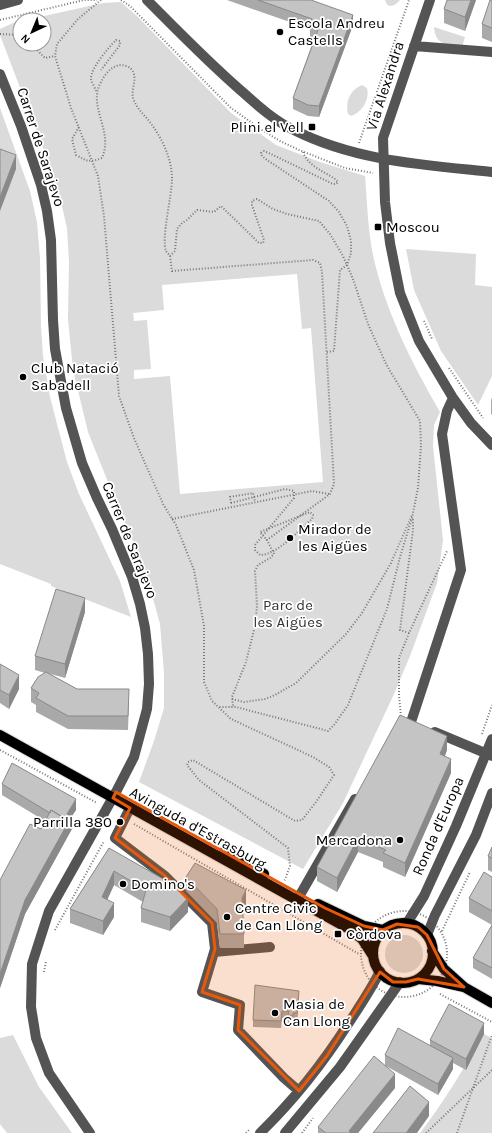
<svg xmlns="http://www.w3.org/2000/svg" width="492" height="1133" font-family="Karla,sans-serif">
<rect width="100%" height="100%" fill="#fff"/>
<path fill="#dbdbdb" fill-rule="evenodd" d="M385 0H400C395 6 388 10 385 0Z
M121 2 139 18 231 113 276 145 320 162 365 176C367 201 368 231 373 255 385 311 412 363 440 412L434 425 433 446 443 540 437 583 410 656 394 694 343 803 303 869 139 782 154 741 164 708V673L160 624 145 569 120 512 88 432 73 370 68 319 69 262 67 228 57 185 0 35V29L13 23 20 21V44H44V20H26L103 3ZM297 274 302 329 311 328 323 482 180 494 170 376 134 379V370L151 369 147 320 134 321 133 313 164 310 162 285Z
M434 27 465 37 462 47C446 46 435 44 434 27Z
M362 85 367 88C370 100 362 112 351 116L348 114C345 102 350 90 362 85Z
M0 108 30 191 37 222 40 258 41 326 43 356 50 397 67 462 79 494 120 581 131 617 51 586V584L0 564Z
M406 249 476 254 475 285 492 287V376L478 405 441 351 414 290Z
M385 954a19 19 0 1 1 38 0a19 19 0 1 1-38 0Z
M484 1034 492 1038V1133H420C444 1102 464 1068 484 1034Z
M13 1035 39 1087 72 1133H7L0 1124V1038Z"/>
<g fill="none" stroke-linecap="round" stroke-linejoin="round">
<g stroke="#dbdbdb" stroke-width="12">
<path id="major" d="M0 735 349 929 362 939 373 956
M224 852 264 874
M318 904 364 926 383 930
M373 953a30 30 0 1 1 60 0a30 30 0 1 1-60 0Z
M432 951 444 969 464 987
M418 979 437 981 464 987 492 1003"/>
</g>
<path stroke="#767676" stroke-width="2" stroke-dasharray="1 2" stroke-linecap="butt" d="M101 0 78 19 57 44 55 56 71 108 98 176 104 216 119 396 134 438 163 504 176 525 194 570 204 626V682L212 701 231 719 313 757 329 767 334 775 316 802 302 820 295 821 193 760 188 762 187 765 199 780 288 848 290 866 284 882
M121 0 130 6 231 108 262 130 280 141 299 150 345 168 373 173
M0 20 84 0H97
M0 34 20 35
M31 44 45 58 55 56
M96 91C95 88 92 83 91 79 90 69 109 47 116 40L120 41V45L101 70
M79 127 72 139 76 155C87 161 89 163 102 158 114 130 87 107 101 82 106 72 115 62 126 66 130 67 133 70 134 74 136 82 131 91 133 98 137 110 146 116 152 125 163 140 172 160 172 179 172 195 161 239 166 251 167 253 169 254 170 256L175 251 177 229 182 223 187 220 197 210 214 212 221 206 259 243H263L264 240 252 205V201L257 199 273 209 287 214 319 221 330 234 343 256 353 279 368 324 386 364 420 421 421 445 418 488 412 518 400 557 387 609 348 705 334 725 328 731 236 707H218
M359 143 409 0
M303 152C308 166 323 171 335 179L338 182 336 184H333L273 155 264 151 261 153 262 156 267 160 329 201 339 212 347 226 351 241V253L347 265 340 270 334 351 327 352
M170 256 172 271 313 260 320 263 322 272 334 484 330 494 267 540 274 554 270 558 258 565 255 571 257 606 255 626 246 662 232 697 233 705 231 707
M424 321 432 339
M449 368 483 418
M231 503 230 497 253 493 255 502
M172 519 312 491 329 494
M409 633 400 630 413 530V518
M232 699 244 702 265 699 275 695 296 683 346 634 362 613 391 563 412 515
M401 716 399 696V658L409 633 447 551
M482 734 492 705
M0 750 97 803
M134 824 359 954
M361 954a43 43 0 1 1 86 0a43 43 0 1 1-86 0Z
M55 930 104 841
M442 931 470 872
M44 972 46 961
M440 994 492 1022
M246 1133 250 1129
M302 1133 313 1118
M426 1133 492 1070
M457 1133 492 1035"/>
<path stroke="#545454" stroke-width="10" d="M147 0C177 30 206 60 238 88 256 104 273 120 294 130 355 161 425 165 492 172
M430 0 383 138 385 202 390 243 400 293 419 341 453 398 471 423 492 445
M0 5 18 0
M414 46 492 52
M0 74 21 126 41 185 47 211 51 240 53 320 55 349 66 408 82 463 97 498 112 529 132 577 140 604 145 628 148 654 149 684 147 709 134 757 116 792 49 911 32 964 31 1007 36 1038 49 1073 90 1133
M411 722 461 570 442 434 447 411 453 398
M435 732 492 756
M130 808 115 838 165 876 212 923 215 949 202 992 240 1005 238 1030 284 1078 299 1091
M300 895 355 799
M407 923 424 896 456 826 492 739
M427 935 435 915 476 835 492 793
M214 952 270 947
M260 1133C294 1100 323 1063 348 1024 359 1007 371 990 380 971
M285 1133 340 1067 400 982"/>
<use href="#major" stroke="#000" stroke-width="10"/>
<path stroke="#767676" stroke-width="2" stroke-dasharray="1 2" stroke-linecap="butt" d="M231 503 285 489 294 491V498L255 545V550L260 555C277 555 299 530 312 519L313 515 310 512 260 532 267 540"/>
</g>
<path fill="#a9a9a9" d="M227 0H311L353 25 319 117 308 116 293 109V98L314 39 310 37V29Z
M476 0 465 31 444 23V9Z
M492 0V42L482 38V24Z
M492 398V415L491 414V400Z
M85 612 65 678 47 673 77 689 129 702 128 730 68 729 36 712V705L31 702V688L45 673 35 670V656Z
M0 664 19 689 9 709 0 703Z
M447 750 445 756 451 773 405 877 383 867V862L358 852 337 892 317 881V867Z
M2 784 76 810 72 816 73 827 25 914 0 988V880L41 829 45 821 2 795Z
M109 848 165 886 170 887 188 912 170 931 141 922V908L143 902 114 885 107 900 114 917 103 935 70 923V909Z
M488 856 492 858V872L488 870Z
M186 877 246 904 242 910 244 934V948H220L217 923 186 891Z
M492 877V925L469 912V898Z
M492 925V979L473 968V958Z
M299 998 297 1020H293V1023H288V1019L282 1018 281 1028 253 1027V1020Z
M484 1034 466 1070 453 1063V1069L438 1095 386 1066 395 1088 358 1133H318V1127L385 1065V1055L430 1045V1040Z"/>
<path fill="#898989" d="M471 0H476L465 31V17Z
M353 15V25L319 117V106Z
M16 155V169L0 211V197Z
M85 598V612L65 678V664Z
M19 675V689L9 709V695Z
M447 736V750L440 768V754Z
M451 759V773L405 877V863Z
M76 799V810L67 823V814Z
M73 817V827L25 914 0 988V974L25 900 69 821Z
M358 838V852L337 892V878Z
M114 871V885L102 911V897Z
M165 880V894L161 886Z
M246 890V904L242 911V898Z
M188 898V912L170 931V917Z
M114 903V917L103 935V921Z
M299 991V998L297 1020V1013Z
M484 1023V1034L466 1070V1059Z
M453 1058V1069L438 1095V1084Z
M395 1074V1088L358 1133H349V1131Z
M429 1102V1116L417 1133H406Z"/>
<path fill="#c4c4c4" stroke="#898989" d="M258 0H311L353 15 319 106 308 105 293 98 318 30 310 27 312 19Z
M447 0H471L465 17 444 9Z
M490 0H492V28L482 24Z
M0 149 16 155 0 197Z
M56 589 85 598 65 664 35 656Z
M0 664 19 675 9 695 0 690Z
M46 672 77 689H129L128 716H68L36 698 39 693 31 688 38 677Z
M400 715 447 736 440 754 451 759 405 863 383 853 386 850 358 838 337 878 317 867Z
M12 763 76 799 67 814 73 817 69 824V821L51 810 50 813 2 784Z
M51 810 69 821 25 900 0 974V880L30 824 41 829Z
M492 847V858L488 856Z
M109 848 165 880 161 886 170 887 173 883 188 898 170 917 141 908 146 890 114 871 102 897 114 903 103 921 70 909Z
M195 863 246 890 242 898 244 934H220L217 909 186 877Z
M484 872 492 877V911L469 898Z
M492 925V968L473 958Z
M255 985 299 991 297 1013H293V1016L288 1015 289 1011H282L281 1021 253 1020Z
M449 1004 484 1023 466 1059 430 1040Z
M398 1028 453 1058 438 1084 385 1055Z
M374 1056 395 1074 349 1131 351 1133H326L318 1127Z
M410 1086 429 1102 406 1133H373Z"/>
<path fill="#e8590c" fill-opacity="0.2" stroke="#e8590c" stroke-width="3" stroke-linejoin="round" d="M116 792 325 908 364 926 383 930 397 924 418 927 427 935 444 969 464 987 418 979 406 982H393L380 972 327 1056 299 1091 238 1030 240 1005 202 992 215 949 212 923 165 876 115 838 130 808 113 798Z"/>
<g fill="#000" stroke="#fff" stroke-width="1.5">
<circle cx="280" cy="32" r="4"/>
<rect x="308" y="123" width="8" height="8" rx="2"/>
<rect x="374" y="223" width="8" height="8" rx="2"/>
<circle cx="23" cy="377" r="4"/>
<circle cx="290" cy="538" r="4"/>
<circle cx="120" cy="822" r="4"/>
<circle cx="400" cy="840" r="4"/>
<circle cx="123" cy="884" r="4"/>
<circle cx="227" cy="917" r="4"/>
<rect x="334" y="930" width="8" height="8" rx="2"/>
<circle cx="275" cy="1013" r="4"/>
</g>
<g text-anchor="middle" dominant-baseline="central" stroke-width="3.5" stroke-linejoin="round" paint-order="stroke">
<g font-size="15" fill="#000" stroke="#fff" text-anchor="start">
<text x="288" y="23">Escola Andreu<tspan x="288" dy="17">Castells</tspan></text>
<text x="304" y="127" text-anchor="end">Plini el Vell</text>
<text x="386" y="227">Moscou</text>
<text x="31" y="368">Club Natació<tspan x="31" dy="17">Sabadell</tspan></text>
<text x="298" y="529">Mirador de<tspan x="298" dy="17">les Aigües</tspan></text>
<text x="112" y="822" text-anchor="end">Parrilla 380</text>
<text x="392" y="840" text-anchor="end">Mercadona</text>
<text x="131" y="884">Domino's</text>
<text x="235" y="908">Centre Civic<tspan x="235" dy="17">de Can Llong</tspan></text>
<text x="346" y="934">Còrdova</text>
<text x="283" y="1004">Masia de<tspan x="283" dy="17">Can Llong</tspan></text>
</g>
<g font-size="15" fill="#000" stroke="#fff">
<text transform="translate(385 86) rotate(-72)">Via Alexandra</text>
<text transform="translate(41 147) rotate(72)">Carrer de Sarajevo</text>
<text transform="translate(130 540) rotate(68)">Carrer de Sarajevo</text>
<text transform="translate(438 826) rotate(-66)">Ronda d'Europa</text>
<text transform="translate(198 828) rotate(29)">Avinguda d'Estrasburg</text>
</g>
<g font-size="15" fill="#323232" stroke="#fff">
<text x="288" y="605">Parc de<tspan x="288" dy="17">les Aigües</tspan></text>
</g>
</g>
<g transform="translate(32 32) rotate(224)"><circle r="19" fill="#ffffff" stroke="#999999"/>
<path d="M0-3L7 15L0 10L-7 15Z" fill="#000000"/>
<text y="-6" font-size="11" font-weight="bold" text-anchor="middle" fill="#000000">N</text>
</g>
</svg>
